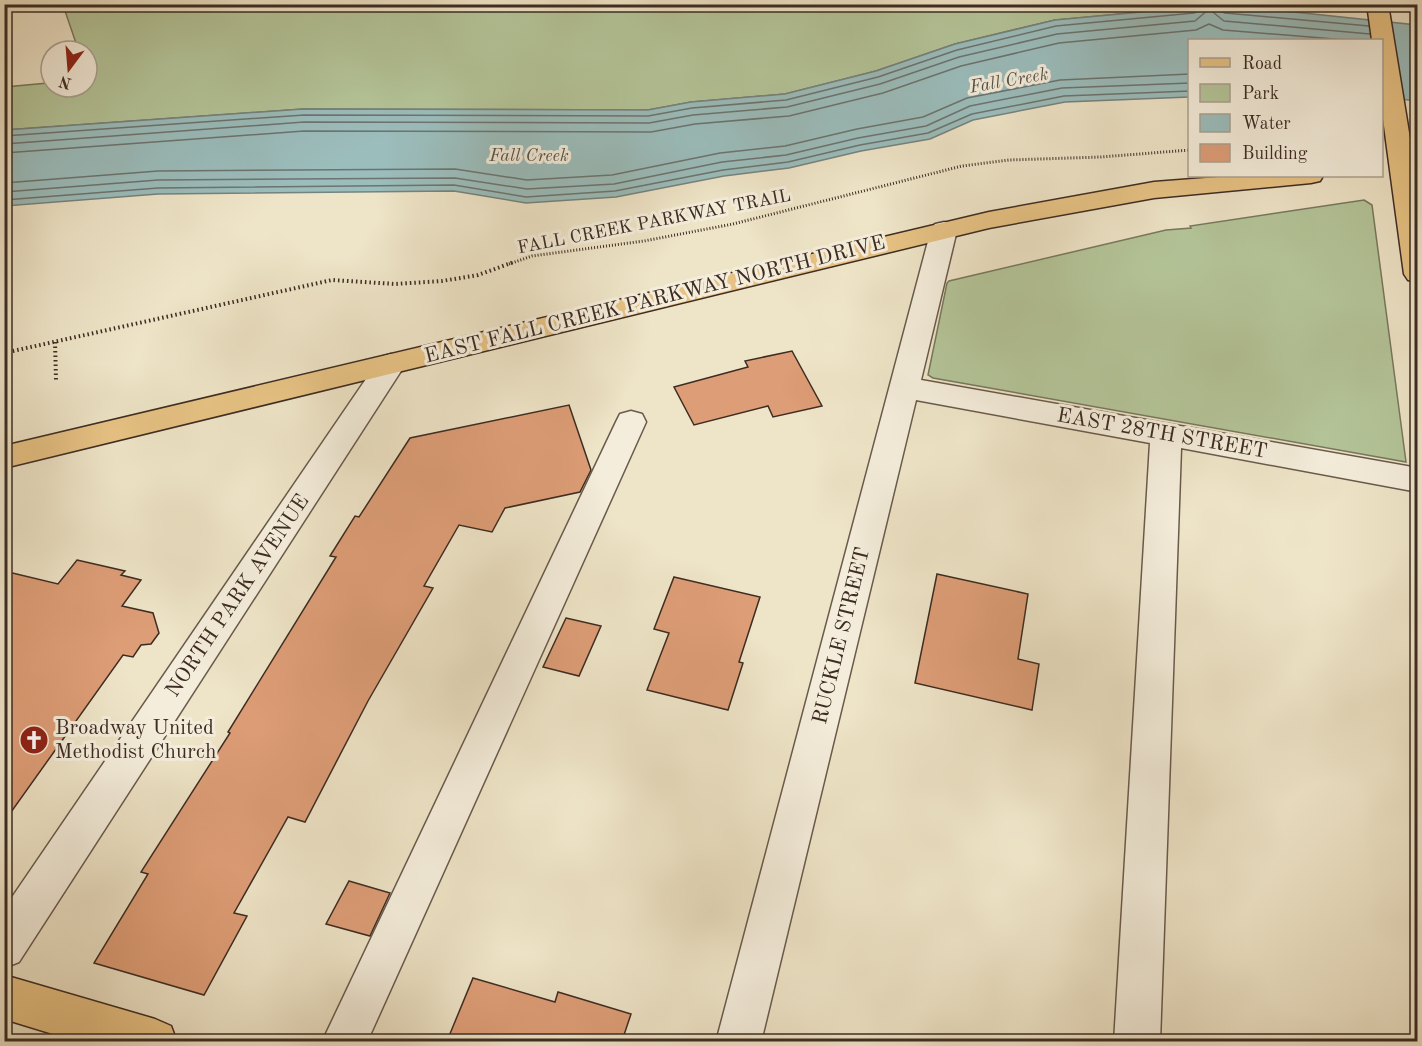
<svg xmlns="http://www.w3.org/2000/svg" width="1422" height="1046" font-family="'Old Standard TT',serif">
<rect width="100%" height="100%" fill="#eee4c7"/>
<filter id="stains"><feTurbulence type="fractalNoise" baseFrequency=".00333" numOctaves="4"/><feColorMatrix values="0 0 0 0 .2 0 0 0 0 .09 0 0 0 0 .02 0 0 0 .5 -.17"/></filter>
<radialGradient id="worn" r=".72"><stop offset=".6" stop-color="#630" stop-opacity="0"/><stop offset="1" stop-color="#630" stop-opacity=".3"/></radialGradient>
<path fill="#b4c599" stroke="#78785e" stroke-width="1.5" d="M1293 4 1294 12 1207 6 1055 20 955 44 876 71 785 94 691 102 648 110 303 109 5 130V87L48 83 51 79V87H87V51H73L77 46 63 5Z
M1364 200 1372 205 1406 462 933 378 928 375 947 283 949 281 1166 230 1191 228 1190 226Z"/>
<path fill="#9bbdbc" stroke="#75837f" stroke-width="1.5" d="M1207 6 1294 12 1417 25V101L1382 97V40H1190L1189 97 1065 102 973 120 930 139 861 151 789 168 724 176 616 197 526 203 454 191 158 194 5 206V130L303 109 648 110 691 102 785 94 876 71 955 44 1055 20Z"/>
<g fill="none" stroke-linecap="round" stroke-linejoin="round">
<path stroke="#6c7470" stroke-width="1.5" d="M1219 4 1220 11 1225 13 1369 26
M4 136 304 115 648 116 692 108 786 100 878 77 957 50 1056 26 1194 13 1199 10 1200 4
M4 144 304 122 649 123 693 115 787 107 880 84 959 57 1057 34 1195 21 1209 9 1224 21 1370 34
M4 153 304 131 651 132 695 124 789 116 883 93 961 66 1059 43 1196 30 1209 24 1223 30 1347 40
M4 183 158 171 455 169 527 180 612 175 720 153 785 146 857 129 923 117 967 98 1060 80 1190 74
M4 192 158 180 455 178 527 189 614 184 722 162 786 155 858 138 926 126 970 106 1062 88 1190 83
M4 200 158 188 454 185 526 197 615 191 723 170 788 162 860 145 928 133 972 114 1064 96 1190 91"/>
</g>
<path fill="#dd9d76" stroke="#3d2c23" stroke-width="1.5" d="M792 351 822 406 773 417 768 406 694 425 674 387 748 367 745 361Z
M569 405 591 470 580 492 505 508 492 532 459 525 424 586 433 588 368 701 305 822 288 817 234 913 247 916 204 995 94 963 148 874 141 872 230 733 228 732 336 557 330 556 355 516 359 517 410 438Z
M77 560 125 571 121 575 141 580 122 606 153 613 159 633 151 644 141 645 133 657 123 655 4 822V571L58 584Z
M937 574 1028 594 1018 659 1039 664 1032 710 915 683Z
M674 577 760 597 739 662 743 663 728 710 647 690 669 633 654 629Z
M566 618 601 626 579 676 543 667Z
M349 881 390 893 370 936 326 924Z
M473 978 555 1002 558 992 631 1014 622 1041H447Z"/>
<g fill="none" stroke-linecap="round" stroke-linejoin="round">
<g stroke="#695a4c" stroke-width="3">
<path id="minor" d="M944 222 953 224 957 230 921 380 1418 468V492L1181 448 1160 1042H1114L1150 443 916 400 761 1042H716L931 230 935 224Z
M391 354 401 357 406 364 401 371 19 962 4 968V909L381 357Z
M631 411 642 414 646 422 367 1042H322L616 422 620 414Z"/>
</g>
<g stroke="#3d2c23" stroke-width="3">
<path id="major" d="M1367 4H1388L1418 188V282L1408 280 1404 274 1382 111V40H1372Z
M1232 176H1323L1320 181 1311 183 1154 198 989 228 4 468V446L989 212 1154 182Z
M4 975 155 1019 171 1026 177 1042H79L4 1019Z"/>
</g>
<path stroke="#3d2c23" stroke-width="3" stroke-dasharray="1 2" stroke-linecap="butt" d="M509 264 532 256 644 241 733 224 962 166 1009 160 1101 157 1190 150"/>
<path stroke="#3d2c23" stroke-width="4" stroke-dasharray="1.5 3" stroke-linecap="butt" d="M55 342 56 380
M4 353 332 280 395 284 442 281 478 275 514 262"/>
<use href="#minor" fill="#f4eddb" fill-rule="evenodd"/>
<use href="#major" fill="#e7c284" fill-rule="evenodd"/>
</g>
<defs>
<g id="church-disc" transform="scale(1.5)"><circle r="9.5" fill="#8f2418" stroke="#f4eddb"/><path d="M-1.2-6h2.4v3.5h3.3v2.4h-3.3V6h-2.4V-.1h-3.3v-2.4h3.3Z" fill="#fff"/></g>
</defs>
<g fill-rule="evenodd">
<use href="#church-disc" x="34" y="740"/>
</g>
<g text-anchor="middle" dominant-baseline="central" stroke-width="6" stroke-linejoin="round" paint-order="stroke">
<g font-size="18" font-style="italic" fill="#545049" stroke="#f4eddb">
<text transform="translate(1009 81) rotate(-10)">Fall Creek</text>
<text x="529" y="156">Fall Creek</text>
</g>
<g font-size="18" fill="#3d2c23" stroke="#f4eddb">
<text transform="translate(654 222) rotate(-11)">FALL CREEK PARKWAY TRAIL</text>
</g>
<g font-size="21" fill="#3d2c23" stroke="#f4eddb">
<text transform="translate(655 300) rotate(-14)">EAST FALL CREEK PARKWAY NORTH DRIVE</text>
<text transform="translate(1162 434) rotate(10)">EAST 28TH STREET</text>
<text transform="translate(238 596) rotate(-56)">NORTH PARK AVENUE</text>
<text transform="translate(842 636) rotate(-76)">RUCKLE STREET</text>
</g>
<g font-size="21" fill="#3d2c23" stroke="#f4eddb" text-anchor="start">
<text x="55" y="728">Broadway United<tspan x="55" dy="24">Methodist Church</tspan></text>
</g>
</g>
<rect width="1422" height="1046" fill="none" stroke="#eee4c7" stroke-width="24"/>
<rect x="6" y="6" width="1410" height="1034" fill="none" stroke="#3d2c23" stroke-width="3"/>
<rect x="12" y="12" width="1398" height="1022" fill="none" stroke="#3d2c23" stroke-width="1.5"/>
<rect x="1188" y="39" width="195" height="138" fill="#f4eddb" stroke="#aba091" stroke-width="1.5"/>
<rect x="1200" y="58" width="30" height="9" fill="#e7c284" stroke="#aba091" stroke-width="1.5"/>
<text x="1242" y="69" font-size="18" fill="#3d2c23">Road</text>
<rect x="1200" y="84" width="30" height="18" fill="#b4c599" stroke="#aba091" stroke-width="1.5"/>
<text x="1242" y="99" font-size="18" fill="#3d2c23">Park</text>
<rect x="1200" y="114" width="30" height="18" fill="#9bbdbc" stroke="#aba091" stroke-width="1.5"/>
<text x="1242" y="129" font-size="18" fill="#3d2c23">Water</text>
<rect x="1200" y="144" width="30" height="18" fill="#dd9d76" stroke="#aba091" stroke-width="1.5"/>
<text x="1242" y="159" font-size="18" fill="#3d2c23">Building</text>
<g transform="translate(69 69) rotate(196)"><circle r="28" fill="#f4eddb" stroke="#aba091" stroke-width="1.5"/>
<path d="M0-4.5L10 22L0 15L-10 22Z" fill="#8f2418"/>
<text y="-9" font-size="16" font-weight="bold" text-anchor="middle" fill="#3d2c23">N</text>
</g>
<rect width="100%" height="100%" filter="url(#stains)"/>
<rect width="100%" height="100%" fill="url(#worn)"/>
</svg>
